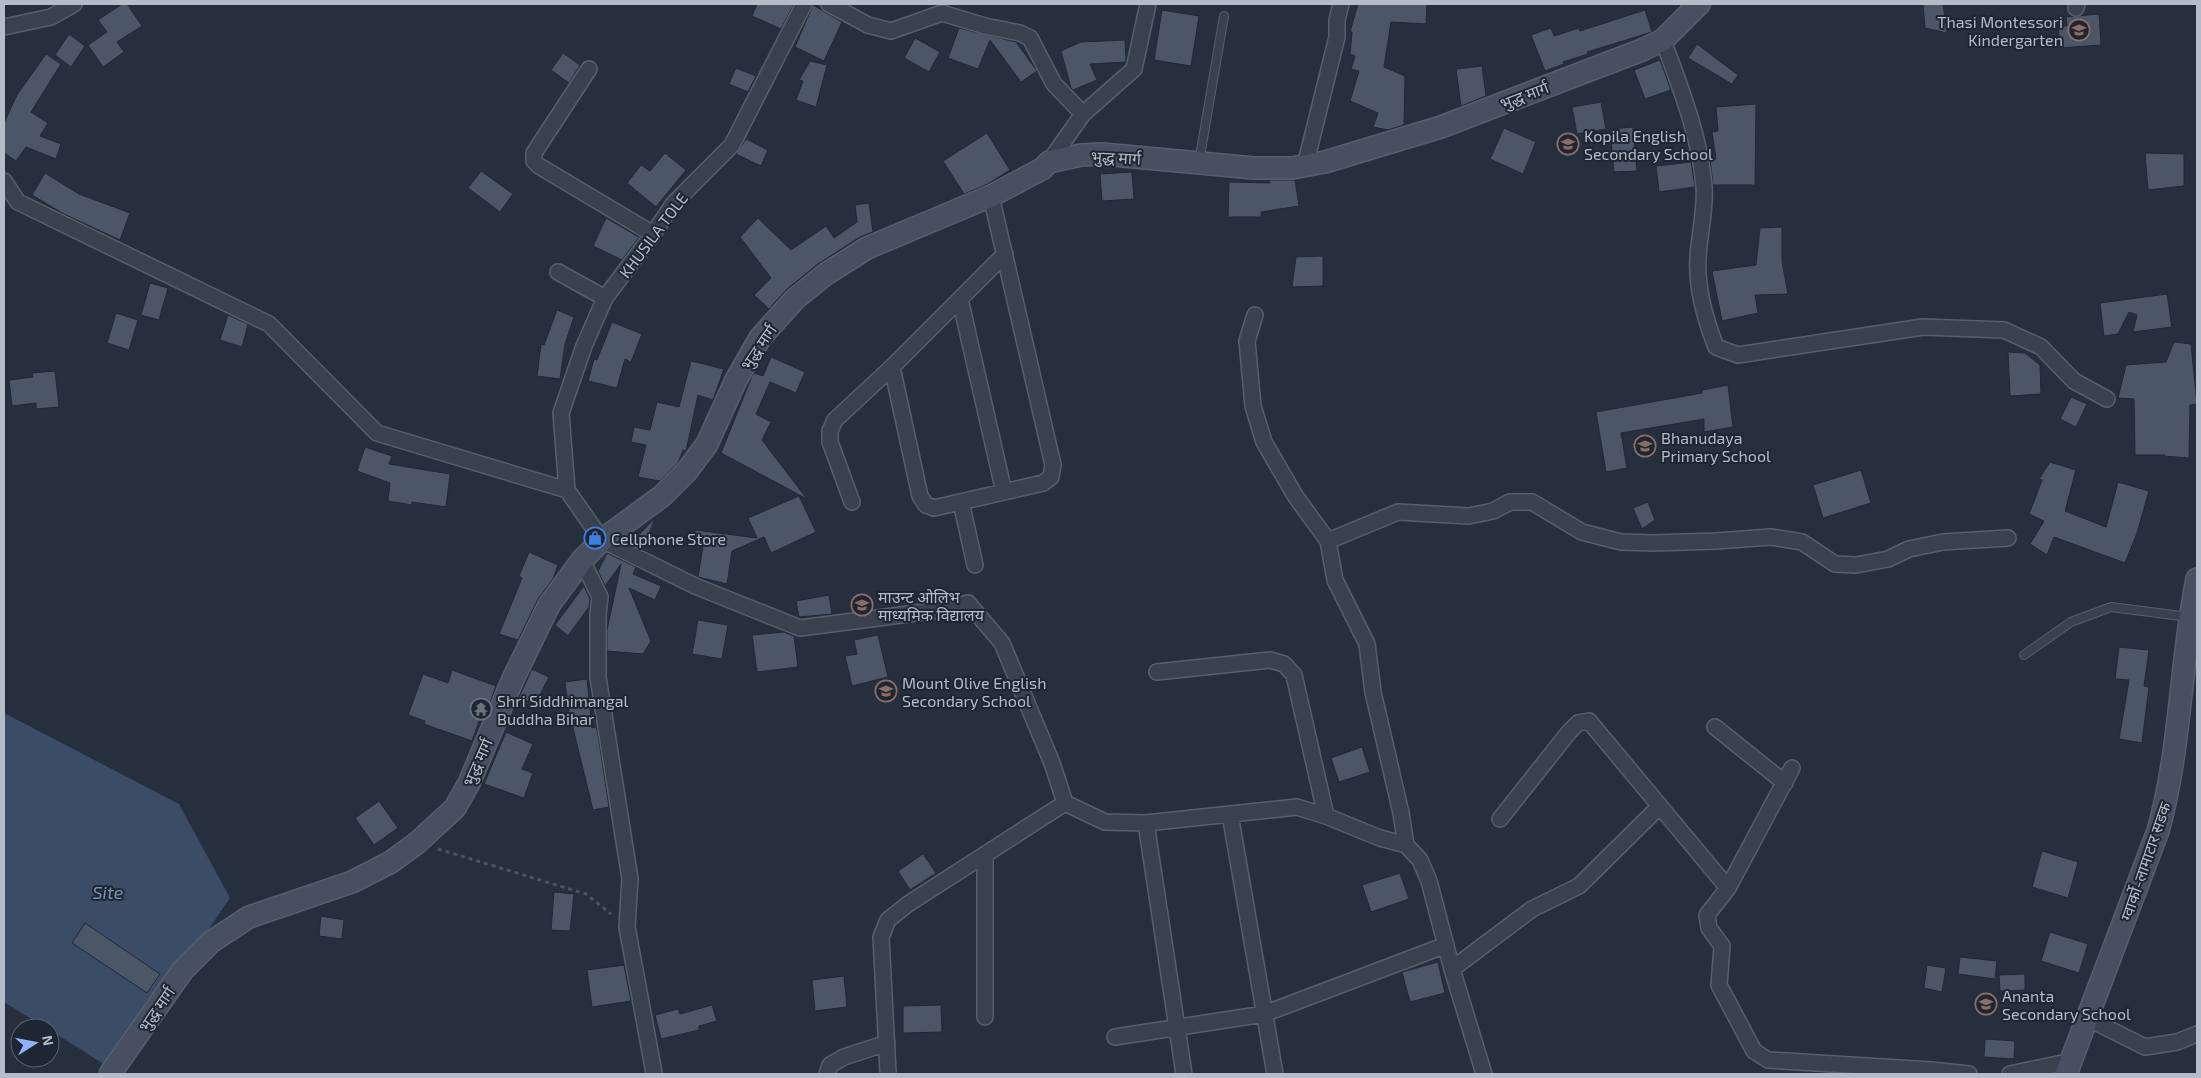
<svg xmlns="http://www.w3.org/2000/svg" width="2201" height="1078" font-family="'Exo 2','Noto Sans Devanagari',sans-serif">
<rect width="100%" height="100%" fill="#252f3e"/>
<path fill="#3b4c67" d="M4 713 179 804 230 898 113 1070 50 1030V1028H46L4 1002Z"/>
<path fill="#4b5667" stroke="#202835" d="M122 4H127L142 26 117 42 124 52 103 67 88 45 107 32 98 20Z
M757 4H794L781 29 752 16Z
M1358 4H1427L1426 24 1391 22 1384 67 1405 76 1404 125 1388 130 1373 127 1378 113 1350 101 1359 71 1351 69 1355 56 1350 54 1352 32H1350Z
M1923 4H1943L1947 33 1925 28Z
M813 5 842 22 824 61 795 47Z
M1162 10 1199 16 1191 66 1154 60Z
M1645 10 1652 32 1587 52 1588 54 1563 62 1564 64 1545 71 1531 35 1551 28 1554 36 1579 28 1580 31Z
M2099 14 2101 45 2060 48 2058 26H2067L2066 17Z
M959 28 1016 42 1037 71 1021 82 990 40 978 69 948 58Z
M69 34 85 46 71 67 55 55Z
M915 38 940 52 929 72 904 58Z
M1125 40 1126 62 1090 64 1097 80 1073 90 1071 88 1061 51 1081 42Z
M1697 44 1738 75 1732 84 1688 58Z
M563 53 580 65 569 83 551 70Z
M46 54 61 64 31 112 48 123 40 136 61 144 56 159 26 147 16 161 4 153V123L17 95Z
M1660 60 1671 90 1645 99 1634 70Z
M810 61 827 65 816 107 796 100 803 81 799 80Z
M1482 66 1486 96 1461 106 1456 69Z
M736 68 756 76 748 92 729 84Z
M1601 102 1606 129 1577 134 1572 107Z
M1756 104 1755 185H1713L1710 159H1716L1712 132 1718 131 1716 107Z
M1633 127 1637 171 1614 172 1610 129Z
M1504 128 1536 142 1523 174 1490 159Z
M987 133 1010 170 986 185 964 194 943 161Z
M746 139 768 150 761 166 736 154Z
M665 153 686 170 656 207 627 183 641 165 650 171Z
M2145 153 2184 154V186L2148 190Z
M1691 162 1695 187 1659 192 1656 166Z
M481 171 513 194 500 212 468 188Z
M1132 172 1134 199 1102 201 1100 174Z
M45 173 79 194 130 213 120 240 64 214 32 195Z
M1269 180H1295L1299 206 1261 212V217H1228L1229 182 1270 183Z
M869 203 873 232 860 237 818 264 787 289 769 309 754 295 771 278 740 237 758 218 791 250 826 226 834 238 857 222 855 205Z
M606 218 639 237 622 260 593 246Z
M1782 227V261L1788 294 1755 295 1758 313 1722 321 1712 271 1756 265 1760 228Z
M1323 256V286L1292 287 1296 257Z
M150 283 168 288 159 320 141 315Z
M2167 294 2172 327 2133 332 2137 315 2129 312 2118 334 2104 336 2100 303Z
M557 310 574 317 565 344 560 379 537 376 541 344 544 345Z
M116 313 138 320 129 350 107 343Z
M228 315 248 324 242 347 220 340Z
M612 322 642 334 631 362 625 359 617 388 588 381 594 359 597 360Z
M2174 342 2191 344 2197 404 2190 405 2189 458 2164 456 2165 455H2135L2134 399 2118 398 2126 365 2166 362Z
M2008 352 2025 353 2040 365 2041 394 2010 396Z
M771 357 805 372 796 393 770 382 756 414 771 422 762 440 807 499 721 453 752 376 754 373 763 376Z
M691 361 724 369 713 400 698 395 686 451 683 450 678 463 660 481 638 477 646 445 631 442 634 427 650 430 657 402 679 407Z
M55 371 59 407 36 409V403L12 406 9 380 33 377 32 373Z
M1728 385 1733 427 1704 432V419L1621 433 1627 468 1606 472 1596 412 1702 393V390Z
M2071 397 2087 404 2076 427 2060 419Z
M365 447 392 456 389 464 450 474 446 507 412 502V505L388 501 390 483 357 471Z
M2050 462 2076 470 2065 511 2106 527 2118 482 2149 491 2137 533 2125 563 2054 537 2047 555 2030 544 2044 521 2029 514 2042 480 2039 479Z
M1861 470 1871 503 1823 518 1813 485Z
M799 496 816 532 771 553 764 537 732 551 727 584 698 577 703 546 693 545 695 530 757 538 748 518Z
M1648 502 1655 520 1642 529 1633 508Z
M655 518 643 550 630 544Z
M529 552 558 565 553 579 538 599 518 640 499 634 522 578 519 576Z
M607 553 636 567 633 574 661 586 655 600 629 588 651 641 643 654 607 651V630L621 564 605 586 598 571Z
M584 586 590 599 589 607 568 636 555 625Z
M829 595 832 614 799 617 796 601Z
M698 620 728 625 722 659 692 654Z
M784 632 794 636 798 667 757 672 752 635Z
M878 635 888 677 852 686 845 656 857 654 854 640Z
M2119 647 2149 650 2144 686 2149 687 2142 743 2119 739 2129 680 2115 679Z
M532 669 549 677 535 705 519 697Z
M452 670 496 686 490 702 486 701 472 741 424 724 425 721 408 715 423 674 448 683Z
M587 679 592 728 596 727 598 734 609 807 593 810 569 712 565 682Z
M506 732 533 744 522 769 533 773 524 798 484 784Z
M1362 747 1370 772 1339 782 1331 758Z
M379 801 398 828 374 845 355 818Z
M2042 851 2078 862 2068 898 2032 887Z
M923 854 936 873 910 890 898 871Z
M1400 873 1409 899 1371 912 1362 885Z
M554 892 574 894 570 931 551 930Z
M321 916 344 920 342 939 319 936Z
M85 923 160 974 147 993 72 943Z
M2050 932 2088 944 2079 973 2041 961Z
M1960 957 1997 961 1995 979 1958 974Z
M1438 962 1445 993 1410 1002 1402 972Z
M624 965 631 1001 592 1007 587 970Z
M1927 965 1946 968 1942 992 1924 988Z
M2025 974V990L2000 991 1999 975Z
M844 976 847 1007 815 1011 812 980Z
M712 1005 717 1021 699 1026V1030L661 1039 655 1015 678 1009 680 1014Z
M941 1005 942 1032 903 1033V1006Z
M1985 1039 2015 1041 2014 1059 1984 1057Z"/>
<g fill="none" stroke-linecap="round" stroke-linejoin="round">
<g stroke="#575f6c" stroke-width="10">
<path id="lane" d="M1199 162 1224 16
M2024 655 2071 622 2111 607 2189 617"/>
</g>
<g stroke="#575f6c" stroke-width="18">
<path id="street" d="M829 4 868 25 891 31 942 13 985 26 1020 33 1030 38 1054 84 1083 114
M2076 8 2077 4
M4 27 51 17 74 4
M1663 40C1680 87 1700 136 1704 186 1706 209 1699 235 1698 258 1696 289 1705 319 1716 347L1738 355 1923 327 2004 330 2041 347 2074 381 2107 399
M589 69 534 153V161L539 166 653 234
M1049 162 1083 114 1134 69 1148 4
M1305 166 1337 37V20L1341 4
M4 181 18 202 269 324 377 433 567 490 602 540 695 586 800 628 940 610 968 603 1002 643 1052 763 1065 803 908 904 888 920 881 937 888 1072
M558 272 605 298
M960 299 1004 492
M1255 315 1247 341 1253 406 1264 442 1296 497 1328 541 1335 580 1367 644 1373 692 1401 813 1406 845
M892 367 920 496 926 505 934 508 1043 483 1051 477 1053 465 991 196
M567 490 561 413 584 346 605 298 653 234 674 203 732 145 804 4
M852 502 830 442V431L835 420 892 367 1005 254
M961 502 975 565
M1328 541 1398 512 1469 516 1493 511 1510 502H1532L1582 532 1621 542 1653 543 1716 541 1771 537 1802 542 1835 564 1856 565 1888 559 1909 549 1943 542 2008 538
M582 560 600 597 598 614V677L630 879 627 927 654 1073
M1157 672 1270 660 1284 664 1294 675 1326 816
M1715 727 1785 783
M1792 768 1728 888 1707 915 1709 928 1722 946 1719 985 1754 1051 1768 1060 1931 1070 1969 1074
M1065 803 1105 822 1146 823 1297 807 1326 816 1380 838 1406 845 1420 860 1429 881 1452 969 1484 1074
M1230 814 1275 1074
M1500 819 1569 732 1578 723 1589 721 1728 888
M1146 823 1184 1074
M985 855V1017
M1452 969 1532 909 1579 886 1660 806
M2089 1019 2145 1047 2177 1042 2197 1034
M1115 1037 1264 1014 1446 945
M827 1074 830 1065 844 1057 887 1043
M2010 1074 2072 1061"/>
</g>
<g stroke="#575f6c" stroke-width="24">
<path id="secondary" d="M110 1074 183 970 211 942 249 917 352 882 391 862 417 843 455 808 469 783 513 679 549 605 582 560 602 540 662 496 687 471 707 444 736 380 760 338 795 299 826 274 867 248 991 196 1042 169 1049 162 1081 155 1102 154 1254 168H1292L1325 162 1441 127 1642 50 1663 40 1699 4
M2066 1074 2158 831C2181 749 2180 663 2197 579"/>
</g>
<path stroke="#45585c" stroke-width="3" stroke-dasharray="4 4" stroke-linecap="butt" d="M438 849 586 894 611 914"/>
<use href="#lane" stroke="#39414e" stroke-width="8"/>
<use href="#street" stroke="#39414e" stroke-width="15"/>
<use href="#secondary" stroke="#475061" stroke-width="21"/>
</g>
<defs>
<g id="school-ring" transform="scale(1.125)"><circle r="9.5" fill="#1e2633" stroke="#8d6e63" stroke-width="1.5"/><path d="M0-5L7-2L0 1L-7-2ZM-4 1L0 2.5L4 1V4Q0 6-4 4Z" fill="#8d6e63"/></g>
<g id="shop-ring" transform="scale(1.125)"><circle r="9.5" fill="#1e2633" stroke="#3f7fe0" stroke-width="1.5"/><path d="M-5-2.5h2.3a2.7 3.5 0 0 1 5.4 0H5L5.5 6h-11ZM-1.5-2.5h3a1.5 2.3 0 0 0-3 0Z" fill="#3f7fe0"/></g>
<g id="temple-ring" transform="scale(1.125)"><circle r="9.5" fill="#1e2633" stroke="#6b7280" stroke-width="1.5"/><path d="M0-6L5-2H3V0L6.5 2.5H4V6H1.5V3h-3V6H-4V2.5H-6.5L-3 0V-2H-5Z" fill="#6b7280"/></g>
</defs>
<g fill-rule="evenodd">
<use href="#school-ring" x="2079" y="30"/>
<use href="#school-ring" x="1568" y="144"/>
<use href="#school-ring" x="1645" y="446"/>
<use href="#shop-ring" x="595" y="538"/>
<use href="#school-ring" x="862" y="605"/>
<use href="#school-ring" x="886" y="691"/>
<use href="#temple-ring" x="481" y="709"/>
<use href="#school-ring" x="1986" y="1004"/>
</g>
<g text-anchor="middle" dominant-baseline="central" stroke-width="4" stroke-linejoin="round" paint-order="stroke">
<g font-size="16" fill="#b5bcc9" stroke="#1e2633" text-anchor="start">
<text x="2063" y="21" text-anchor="end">Thasi Montessori<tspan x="2063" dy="18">Kindergarten</tspan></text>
<text x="1584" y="135">Kopila English<tspan x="1584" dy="18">Secondary School</tspan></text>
<text x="1661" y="437">Bhanudaya<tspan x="1661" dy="18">Primary School</tspan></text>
<text x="611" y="538">Cellphone Store</text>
<text x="878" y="596">माउन्ट ओलिभ<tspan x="878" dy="18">माध्यमिक विद्यालय</tspan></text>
<text x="902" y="682">Mount Olive English<tspan x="902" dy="18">Secondary School</tspan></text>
<text x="497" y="700">Shri Siddhimangal<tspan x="497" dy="18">Buddha Bihar</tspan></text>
<text x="2002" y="995">Ananta<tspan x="2002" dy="18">Secondary School</tspan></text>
</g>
<g font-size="16" fill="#b5bcc9" stroke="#1e2633">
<text transform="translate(1524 95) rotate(-21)">भुद्ध मार्ग</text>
<text transform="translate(1116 157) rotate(3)">भुद्ध मार्ग</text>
<text transform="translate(653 235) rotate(-53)">KHUSILA TOLE</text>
<text transform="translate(758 347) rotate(-56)">भुद्ध मार्ग</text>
<text transform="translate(477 762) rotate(-66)">भुद्ध मार्ग</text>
<text transform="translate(2145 861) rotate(-71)">ग्वार्को-लामाटार सडक</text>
<text transform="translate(156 1009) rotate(-55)">भुद्ध मार्ग</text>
</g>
<g font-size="18" font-style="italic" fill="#7d91b0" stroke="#1e2633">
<text x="108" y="892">Site</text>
</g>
</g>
<rect width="2201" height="1078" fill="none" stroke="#b5bcc9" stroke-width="10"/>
<g transform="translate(35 1043) rotate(79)"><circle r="24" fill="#1e2633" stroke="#5a626f"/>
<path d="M0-4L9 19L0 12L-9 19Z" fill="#8eb2f5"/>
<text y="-8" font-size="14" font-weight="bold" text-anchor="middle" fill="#b5bcc9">N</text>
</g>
</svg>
